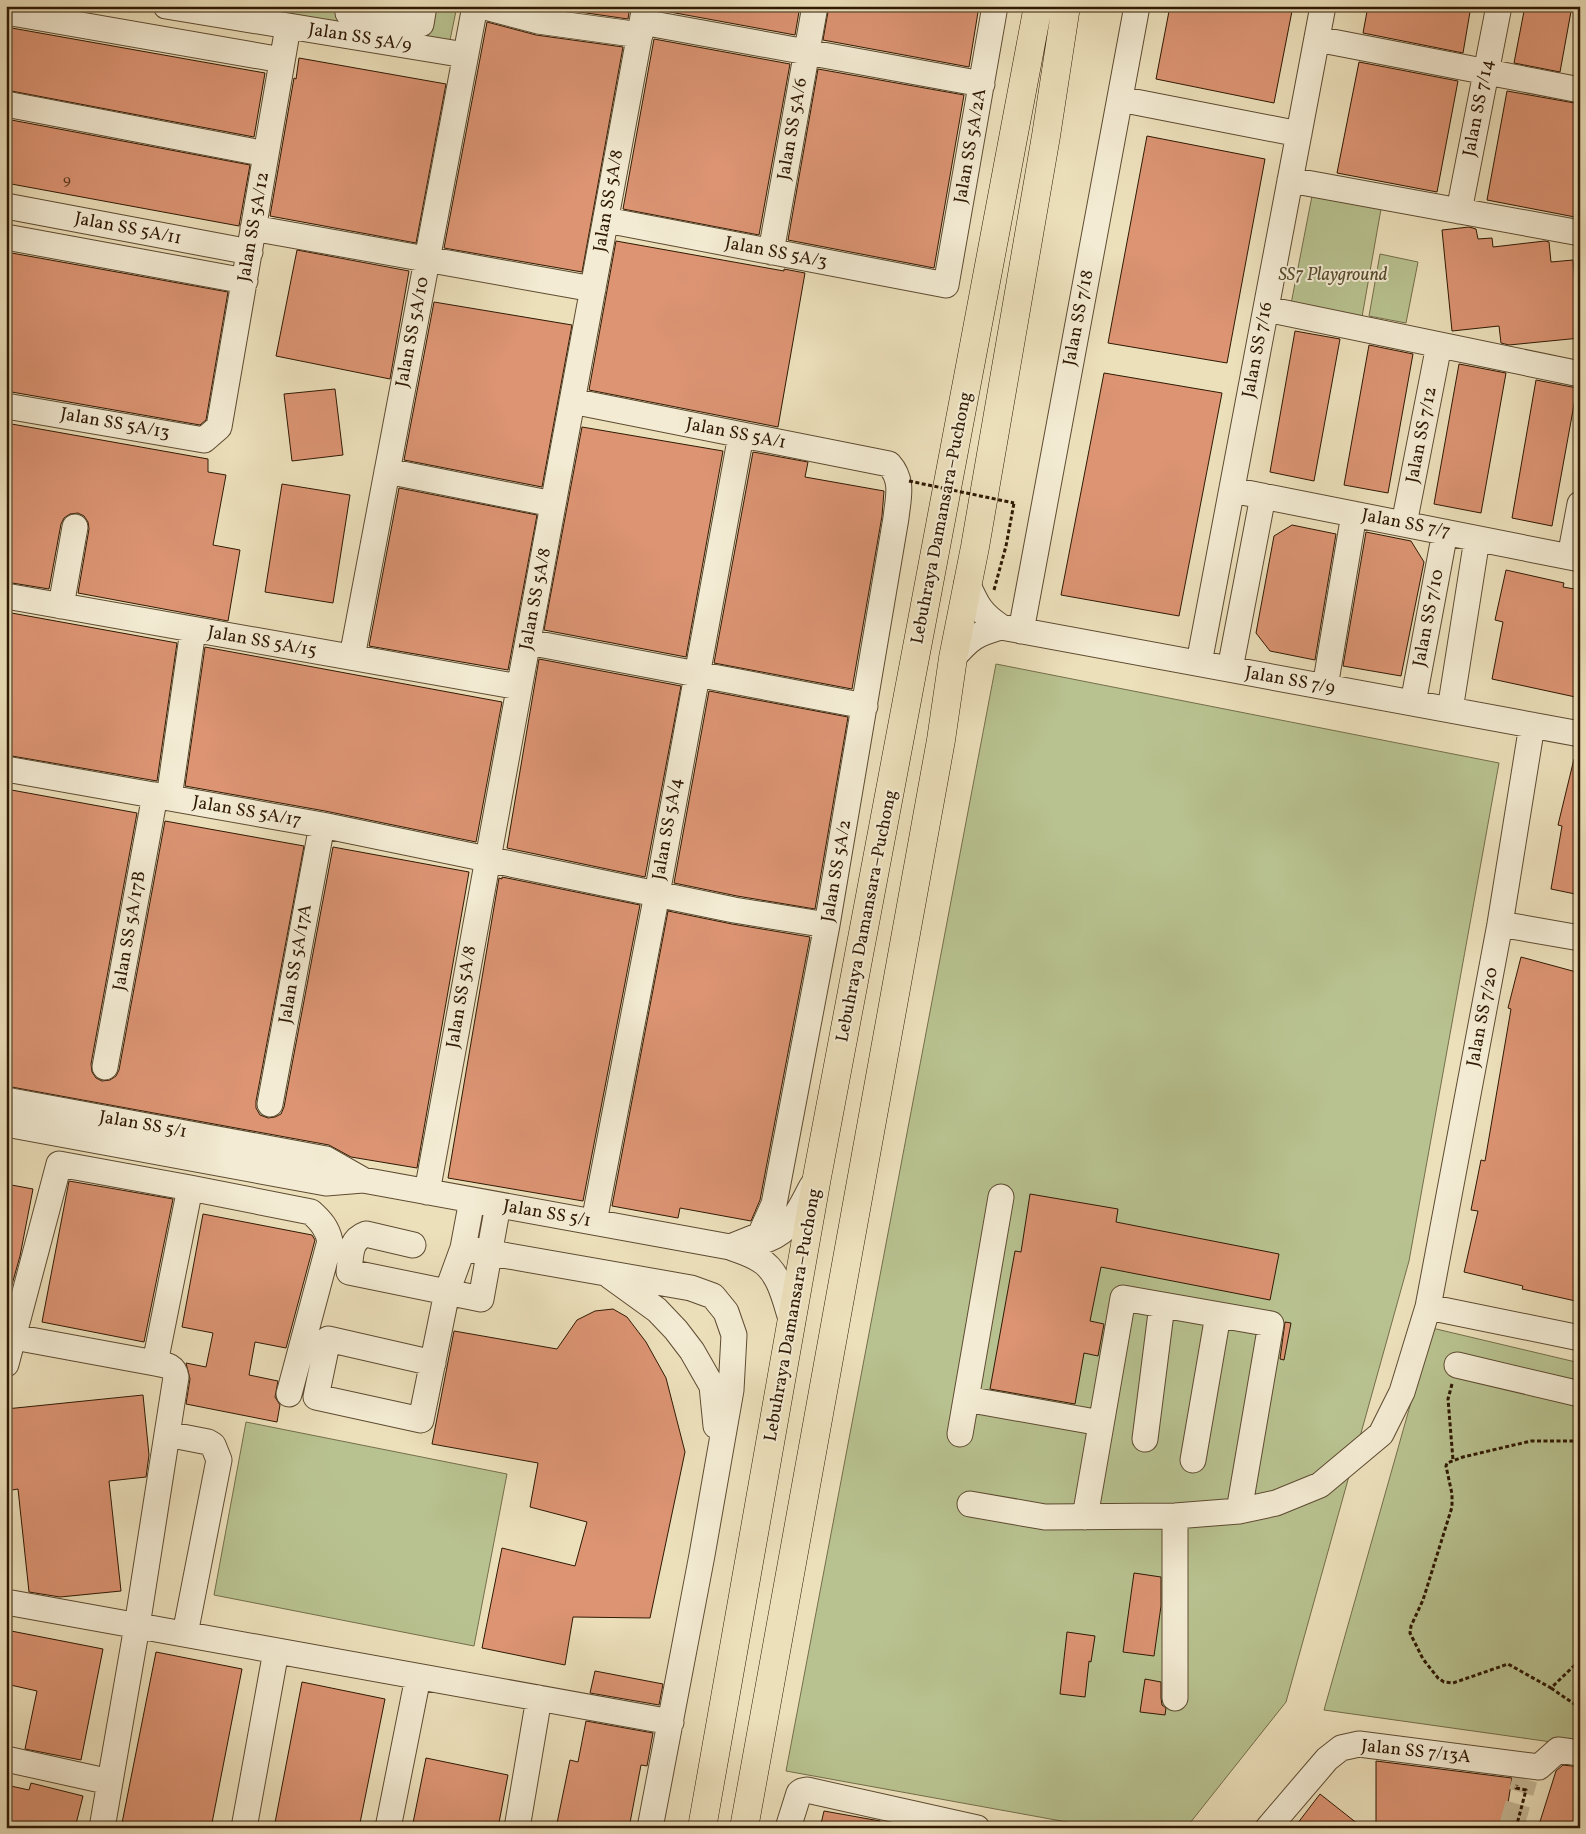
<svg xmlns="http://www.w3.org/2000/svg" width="1586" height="1834" font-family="Vollkorn,serif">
<rect width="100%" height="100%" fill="#ece0bb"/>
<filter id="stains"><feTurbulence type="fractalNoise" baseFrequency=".004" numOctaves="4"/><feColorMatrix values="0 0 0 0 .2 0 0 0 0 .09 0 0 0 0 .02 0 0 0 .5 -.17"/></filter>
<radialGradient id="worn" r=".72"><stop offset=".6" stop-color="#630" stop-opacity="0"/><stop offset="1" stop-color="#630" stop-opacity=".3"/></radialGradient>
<path fill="#b8c290" stroke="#746e4a" d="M235 6H457L449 45Z
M1312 196 1381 209 1362 317 1291 304Z
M1380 254 1418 262 1406 323 1369 316Z
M996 664 1499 763 1409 1261 1286 1702 1186 1828H1100L786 1771Z
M1432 1328 1580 1363V1746L1324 1710Z
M246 1422 507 1474 474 1646 214 1595Z"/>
<path fill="#dc9473" stroke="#2f1903" d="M538 6H630L628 19Z
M659 6H800L795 35 659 10Z
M829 6H979L969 67 823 40Z
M1170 6H1293L1274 103 1156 79Z
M1368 6H1471L1463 53 1363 33Z
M1525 6H1572L1560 72 1514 63Z
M487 22 536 35 623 47 582 272 444 248Z
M6 27 265 73 254 137 6 90Z
M654 39 790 64 759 235 623 209Z
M299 58 446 84 416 243 270 216 294 78 296 79Z
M1359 62 1458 81 1437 192 1337 173Z
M818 69 964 95 934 268 788 240Z
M1507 91 1580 104V218L1487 200Z
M6 119 250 165 239 226 6 183Z
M1147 136 1265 159 1227 363 1108 343Z
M1469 227 1476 229 1478 239 1492 238 1493 247 1545 241 1549 242 1551 262 1573 260 1580 338 1509 345 1501 343 1499 326 1452 331 1442 230Z
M616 241 784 271V269L805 273 778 427 589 390Z
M297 250 409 271 390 379 276 356Z
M6 252 228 292 206 420 200 425 6 391Z
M434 302 572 325 542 487 404 460Z
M1295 331 1340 339 1314 481 1270 472Z
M1369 345 1413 354 1388 493 1344 485Z
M1459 364 1506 373 1481 513 1434 504Z
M1104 373 1222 393 1179 616 1061 595Z
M1536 380 1577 388 1552 526 1512 518Z
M335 389 343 455 292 461 284 394Z
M6 423 208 459V472L226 475 213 545 240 550 228 621 78 593 89 529 88 522 84 516 78 513 70 514 64 518 61 524 49 589 6 582Z
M582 427 723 451 686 657 544 630Z
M753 452 808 462 805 477 884 491 882 516 852 689 714 663Z
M282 484 350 495 333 603 265 592Z
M399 488 537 515 508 670 369 646Z
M1292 525 1336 534 1315 660 1270 651 1256 633 1274 536Z
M1366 532 1411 541 1424 562 1401 676 1343 666Z
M1506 570 1564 583 1563 587 1580 590V698L1492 679 1503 622 1495 620Z
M6 612 177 643 157 781 6 755Z
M205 647 502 702 476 842 325 811 185 786Z
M539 659 681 686 645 877 507 848Z
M709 691 848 717 815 909 737 896 674 883Z
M1574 759 1580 760V895L1551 889 1562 826 1558 825Z
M6 789 137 813 91 1064 92 1072 96 1078 102 1081 110 1080 116 1076 119 1070 165 821 304 846 256 1101V1108L260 1115 268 1118 275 1117 281 1114 284 1107 333 847 469 872 417 1168 351 1157 329 1145 6 1086Z
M502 877 640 905 583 1201 448 1178 499 878 502 879Z
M668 911 732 924 810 937 760 1200 751 1221 680 1208 678 1218 612 1206Z
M1521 957 1580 973V1302L1522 1289 1523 1286 1464 1272 1478 1211 1471 1210 1481 1160 1485 1161 1511 1009 1508 1008Z
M69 1181 173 1199 144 1342 42 1322Z
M6 1184 33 1189 20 1256 11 1288 6 1287Z
M1030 1194 1118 1209 1116 1222 1279 1254 1270 1300 1101 1267 1090 1321 1104 1324 1098 1356 1084 1353 1075 1404 990 1389 1015 1251 1021 1252Z
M203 1214 312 1235 315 1240 286 1348 255 1342 249 1375 278 1381 275 1397 280 1405 277 1422 186 1404 190 1379 186 1363 206 1367 213 1333 182 1327Z
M613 1309 627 1317 646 1342 666 1378 685 1452 650 1618 573 1617 565 1665 482 1648 502 1548 575 1566 587 1522 530 1507 538 1463 432 1444 454 1331 557 1349 577 1320 595 1311Z
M1285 1322 1291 1323 1284 1360 1280 1359Z
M143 1395 149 1455 146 1477 109 1481 121 1591 60 1597 29 1592 18 1489 6 1491V1409Z
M1134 1573 1161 1577V1606L1154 1656 1123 1652Z
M6 1630 103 1649 81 1760 25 1749 37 1691 6 1684Z
M1067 1632 1095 1636 1091 1662 1089 1661 1085 1697 1060 1694Z
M156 1652 242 1669 211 1828H121Z
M595 1671 663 1684 659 1705 590 1693Z
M1145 1679 1161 1682V1698L1162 1705 1166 1708 1165 1715 1140 1712Z
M302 1682 385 1699 359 1828H274Z
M586 1721 653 1733 647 1766 641 1765 629 1828H556L570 1760 578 1762Z
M426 1758 508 1775 498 1828H412Z
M1376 1761 1512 1778 1504 1828H1376Z
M1563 1765 1580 1767V1828H1538L1556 1771Z
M31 1783 83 1796 75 1828H6V1785L29 1790Z
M1320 1794 1363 1828H1294Z
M824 1811 880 1821V1828H820Z"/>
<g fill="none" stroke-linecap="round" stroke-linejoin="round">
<path stroke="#c6b896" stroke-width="25" stroke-dasharray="25 12" stroke-linecap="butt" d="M1511 1828 1525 1779"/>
<g stroke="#5e4b31" stroke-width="27">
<path id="minor" d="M166 6 465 55
M481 6 538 21 640 35
M6 12 282 60
M348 13 421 24 424 6
M642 22 982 84
M1317 39 1580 90
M1120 99 1299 134
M6 104 266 154
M1290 180 1580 233
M6 206 250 252
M1459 211 1499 6
M606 220 946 285 995 6
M253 228 593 289
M6 237 245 281
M771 252 815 6
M1266 309 1580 374
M572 401 889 464C904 481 898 498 896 518L827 925 774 1204 760 1235 730 1247
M6 406 204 440 219 427 288 27
M387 471 553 504
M1232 490 1580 559
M1404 524 1439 345
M1570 557 1580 504
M967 583C977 605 980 613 1001 627L1580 734
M6 596 519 687
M61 606 75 527
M1021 631 1137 6
M528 642 865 706
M352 657 475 6
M953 658C970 638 976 634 1001 627
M1199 663 1323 6
M1230 669 1263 496
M1325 687 1354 514
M1413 703 1445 532
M1450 710 1477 539
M6 769 322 825 734 910 827 925
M169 798 193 630
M1500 924 1580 938
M105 1067 155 795
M6 1100 326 1159 363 1180
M270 1104 322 825
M6 1124 326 1183 363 1180 730 1247C740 1251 751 1254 760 1260 780 1272 785 1301 792 1322
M427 1192C498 796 573 402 645 6
M594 1222 657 894 741 435
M750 1244C789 1238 795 1217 812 1186
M413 1245 366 1234C349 1240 351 1256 349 1272L481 1299 498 1205
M463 1248 691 1288 713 1296 726 1312 734 1335 731 1390 702 1555 650 1828
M610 1276 657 1310 676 1330 692 1351 712 1386 716 1426
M1428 1307 1580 1338
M14 1337 155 1363C165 1365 174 1365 176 1377L137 1626 102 1828
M155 1363 190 1188
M433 1363 328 1339 316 1397 421 1420 447 1292 463 1248 472 1200
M6 1364 59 1164 190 1188 311 1212C321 1221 327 1228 330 1241L289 1394
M1457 1365 1580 1394
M966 1399 1101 1423
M167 1434 208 1442 213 1445 219 1460 185 1634
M960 1434 1001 1197
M1145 1439 1162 1305
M1193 1460 1218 1315
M970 1504 1045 1517 1175 1516 1239 1511 1276 1503 1320 1485 1381 1434 1402 1392 1428 1307 1500 924 1532 725
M1175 1516V1698
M1085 1517 1123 1298 1271 1324 1239 1511
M6 1602 671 1722
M6 1759 110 1782
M244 1828 276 1651
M388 1828 418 1677
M517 1828 539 1698
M788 1828 799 1793 802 1791 807 1790 977 1828
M1268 1828 1327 1759 1341 1748 1359 1744 1539 1767 1558 1750 1580 1753"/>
</g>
<g stroke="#2f1903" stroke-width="29">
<path id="highway" d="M702 1828 817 1177 1038 6
M744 1828 941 740 953 658 975 547 1046 136 1066 6"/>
</g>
<path stroke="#2f1903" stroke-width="3" stroke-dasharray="4 2.5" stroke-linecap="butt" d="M994 590 1006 546 1014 503
M1452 1384 1448 1399 1453 1460
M1580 1441H1531L1463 1457 1447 1463 1446 1466 1452 1494V1507L1423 1600 1411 1626 1410 1633 1423 1659 1438 1678 1444 1682 1453 1683 1508 1664 1551 1688 1580 1660
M1551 1688 1580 1708
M1516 1828 1526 1790 1516 1788 1517 1785"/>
<use href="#minor" stroke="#f3ebd3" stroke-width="25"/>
<use href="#highway" stroke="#ece0bb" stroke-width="28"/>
<path stroke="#2f1903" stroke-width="3" stroke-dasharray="4 2.5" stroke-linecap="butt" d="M909 481 1014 503"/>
</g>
<g text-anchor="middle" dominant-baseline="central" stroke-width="4" stroke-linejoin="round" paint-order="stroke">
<g font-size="15" fill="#5a381f">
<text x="67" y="180">9</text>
</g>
<g font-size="18" fill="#2f1903" stroke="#f3ebd3">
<text transform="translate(360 38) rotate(9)">Jalan SS 5A/9</text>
<text transform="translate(1479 108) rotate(-79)">Jalan SS 7/14</text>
<text transform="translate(793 129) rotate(-80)">Jalan SS 5A/6</text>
<text transform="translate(971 146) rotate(-80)">Jalan SS 5A/2A</text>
<text transform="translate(609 201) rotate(-80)">Jalan SS 5A/8</text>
<text transform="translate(254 227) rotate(-80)">Jalan SS 5A/12</text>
<text transform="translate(128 229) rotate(11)">Jalan SS 5A/11</text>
<text transform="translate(776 253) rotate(11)">Jalan SS 5A/3</text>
<text transform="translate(1079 318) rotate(-79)">Jalan SS 7/18</text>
<text transform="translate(413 332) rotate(-79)">Jalan SS 5A/10</text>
<text transform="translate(1258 350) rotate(-79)">Jalan SS 7/16</text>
<text transform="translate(115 424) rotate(10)">Jalan SS 5A/13</text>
<text transform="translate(736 434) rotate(11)">Jalan SS 5A/1</text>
<text transform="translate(1422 435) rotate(-79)">Jalan SS 7/12</text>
<text transform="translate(942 518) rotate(-79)">Lebuhraya Damansara–Puchong</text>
<text transform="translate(1406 524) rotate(11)">Jalan SS 7/7</text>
<text transform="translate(536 599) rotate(-79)">Jalan SS 5A/8</text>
<text transform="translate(1429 618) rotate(-79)">Jalan SS 7/10</text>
<text transform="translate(262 642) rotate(10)">Jalan SS 5A/15</text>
<text transform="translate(1290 681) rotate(10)">Jalan SS 7/9</text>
<text transform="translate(247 812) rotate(10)">Jalan SS 5A/17</text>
<text transform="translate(668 829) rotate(-80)">Jalan SS 5A/4</text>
<text transform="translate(837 871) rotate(-80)">Jalan SS 5A/2</text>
<text transform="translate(867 916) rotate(-79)">Lebuhraya Damansara–Puchong</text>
<text transform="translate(130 931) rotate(-80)">Jalan SS 5A/17B</text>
<text transform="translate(296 964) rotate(-80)">Jalan SS 5A/17A</text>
<text transform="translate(462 997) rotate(-80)">Jalan SS 5A/8</text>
<text transform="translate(1483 1017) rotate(-79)">Jalan SS 7/20</text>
<text transform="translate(143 1125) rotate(10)">Jalan SS 5/1</text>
<text transform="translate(547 1214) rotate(10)">Jalan SS 5/1</text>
<text transform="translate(793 1315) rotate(-80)">Lebuhraya Damansara–Puchong</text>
<text transform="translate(1416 1752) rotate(6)">Jalan SS 7/13A</text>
</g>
<g font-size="18" font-style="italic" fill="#584c2d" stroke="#f3ebd3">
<text x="1333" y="275">SS7 Playground</text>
</g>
</g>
<rect width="1586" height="1834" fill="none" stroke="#ece0bb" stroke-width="25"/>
<rect x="8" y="8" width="1571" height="1819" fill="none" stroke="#2f1903" stroke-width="2.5"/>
<rect x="12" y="12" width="1561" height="1809" fill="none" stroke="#2f1903"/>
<rect width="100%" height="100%" filter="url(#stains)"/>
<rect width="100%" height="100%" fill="url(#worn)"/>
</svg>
